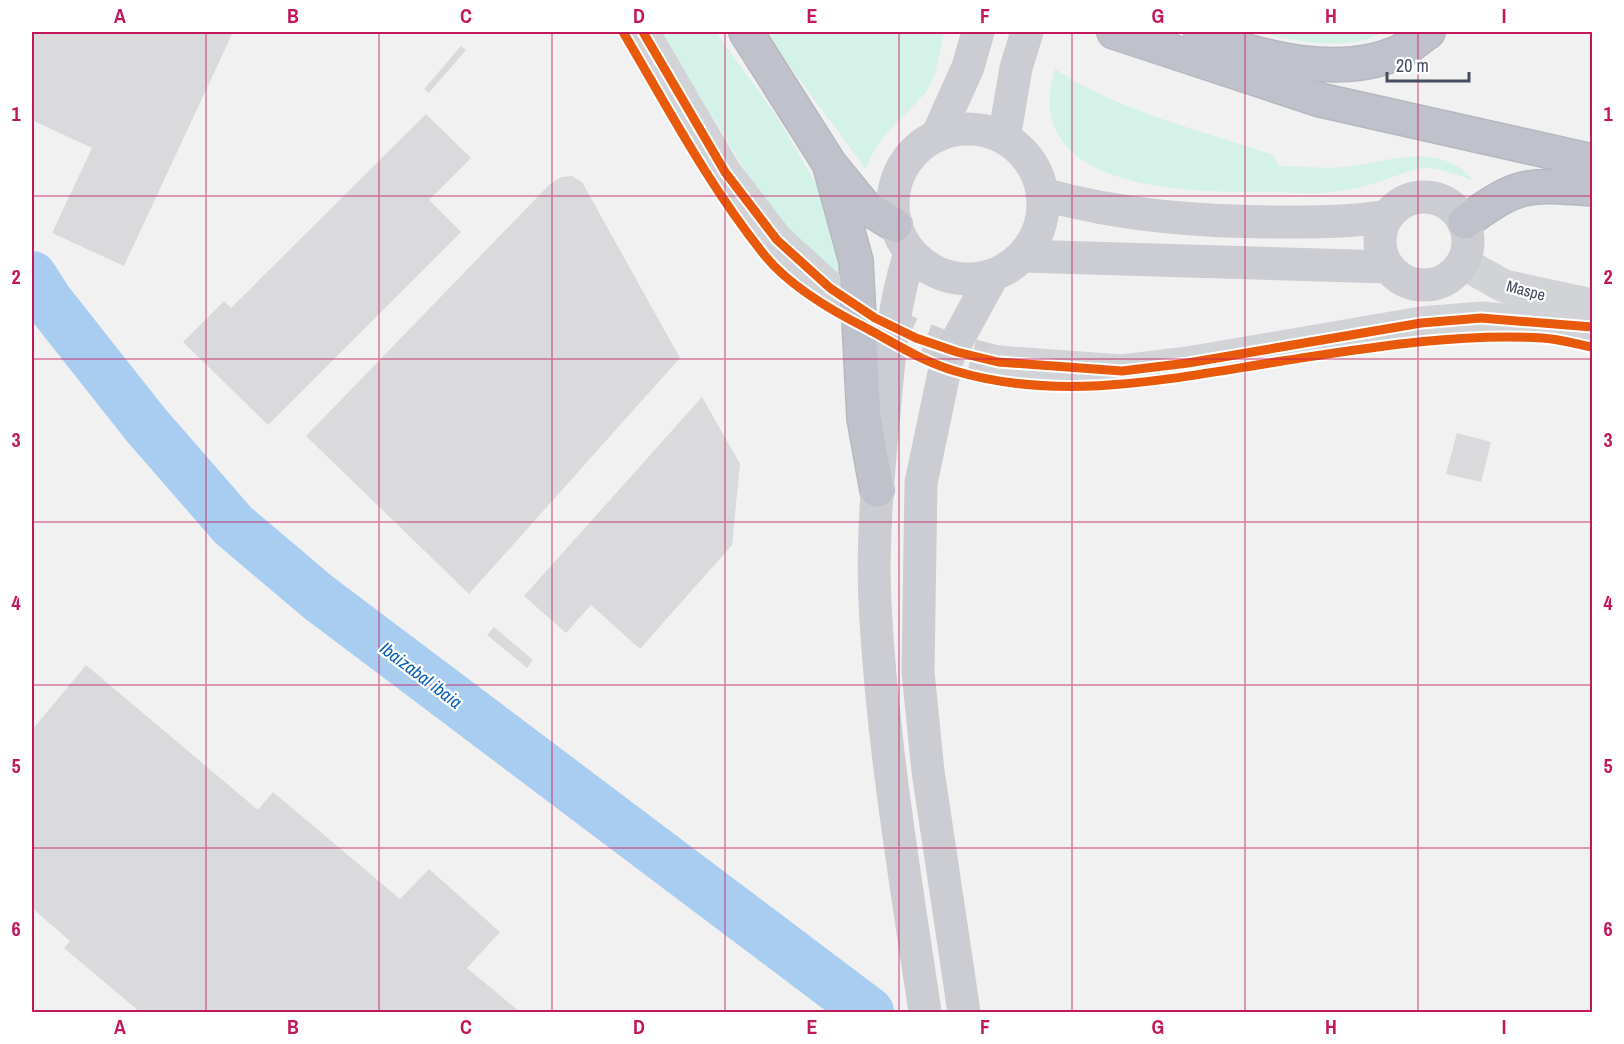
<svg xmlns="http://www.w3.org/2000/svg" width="1624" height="1044" font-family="'Archivo Narrow',sans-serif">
<rect width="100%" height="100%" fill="#f2f1f1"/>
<path fill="#d5f2e8" d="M661 32H716L775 114 824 197 837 233 841 279 795 237 757 190Z
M764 32H944C940 50 937 78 925 93 903 119 877 136 866 169Z
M1253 32H1383C1345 54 1294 39 1253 32Z
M1055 69C1121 112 1200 130 1273 155L1279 166C1300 166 1323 169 1345 167 1387 162 1440 140 1473 180 1459 176 1443 169 1429 168 1415 167 1402 174 1390 178 1372 185 1351 190 1332 192 1310 195 1286 192 1264 192 1188 193 1017 190 1055 69Z"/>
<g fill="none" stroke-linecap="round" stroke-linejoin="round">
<path stroke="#a8cdf0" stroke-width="50" d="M32 276 48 301 146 425 233 525 318 597 869 1012"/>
</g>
<path fill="#dadadd" d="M32 32H233L124 266 52 233 92 148 32 120Z
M461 46 466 50 429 93 424 89Z
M426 114 471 158 429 200 461 232 268 425 183 342 224 301 231 308Z
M572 176 582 182 680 358 469 594 306 436 550 184 561 177Z
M702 397 740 464 732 545 640 649 591 605 566 633 524 596Z
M1457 433 1491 442 1481 482 1446 474Z
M494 627 533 660 527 668 487 635Z
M86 665 258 810 273 792 400 899 429 869 500 932 467 968 520 1012H140L64 948 70 941 32 908V730Z"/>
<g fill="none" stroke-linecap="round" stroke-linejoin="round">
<path stroke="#d0d0d4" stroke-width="33" stroke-dasharray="33 16" stroke-linecap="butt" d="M839 294C891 328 937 348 998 362"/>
<g stroke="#b6b8c1" stroke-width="36">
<path id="highway" d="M746 32 829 163 864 206 895 225
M1114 32 1320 100 1592 161
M1201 37C1260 57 1337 79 1397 53 1408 49 1418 38 1428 32
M829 163 856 261 864 418 877 490
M1465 222C1518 183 1527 184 1592 189"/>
</g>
<path stroke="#d2d3d7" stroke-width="33" d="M643 32 725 172 777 240 830 288
M1463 263 1504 286 1592 305
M998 362 1122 371 1188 363 1421 323 1481 318 1592 327"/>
<path stroke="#cccdd2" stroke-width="33" d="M893 204a75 75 0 1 1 150 0a75 75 0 1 1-150 0Z
M937 136 968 67 978 32
M1004 138 1016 68 1027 32
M1042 194C1121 216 1201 222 1283 222 1318 222 1352 222 1388 216
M1380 241a44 44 0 1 1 88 0a44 44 0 1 1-88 0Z
M910 253C893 305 889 359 884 413 878 476 872 540 875 603 882 740 905 877 925 1012
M1022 256 1388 267
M964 1012 928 771 918 672 921 483 947 359 993 275"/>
<use href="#highway" stroke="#c0c2cb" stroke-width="33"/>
<g stroke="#fff" stroke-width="13">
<path id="cycleway" d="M623 32C668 108 710 188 766 257 791 287 834 312 868 329 896 344 923 362 955 371 1062 403 1174 378 1282 361 1367 348 1455 333 1542 338 1559 339 1576 344 1592 347
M643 32 725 172 777 240 830 288 875 318 916 338 957 352 998 362 1122 371 1188 363 1421 323 1481 318 1592 327"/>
</g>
<use href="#cycleway" stroke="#e8590c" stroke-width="9"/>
</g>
<path fill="none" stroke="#c2185b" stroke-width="1.5" stroke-opacity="0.55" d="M206 32V1012M379 32V1012M552 32V1012M725 32V1012M899 32V1012M1072 32V1012M1245 32V1012M1418 32V1012M32 196H1592M32 359H1592M32 522H1592M32 685H1592M32 848H1592"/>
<g text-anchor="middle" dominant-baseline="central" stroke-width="4.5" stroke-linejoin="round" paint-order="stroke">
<g font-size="16" fill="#474d5f" stroke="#fff">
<text transform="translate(1526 290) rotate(15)">Maspe</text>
</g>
<g font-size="18" font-style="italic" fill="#055eb3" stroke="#fff">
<text transform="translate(421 675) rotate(37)">Ibaizabal ibaia</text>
</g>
</g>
<rect width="1624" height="1044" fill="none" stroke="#ffffff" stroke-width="66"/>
<path d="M1387 72v9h82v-9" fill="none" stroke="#474d5f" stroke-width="3"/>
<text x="1396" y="72" font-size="18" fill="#474d5f" stroke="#ffffff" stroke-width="4.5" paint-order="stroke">20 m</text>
<rect x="33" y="33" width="1558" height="978" fill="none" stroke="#c2185b" stroke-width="2"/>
<g font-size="20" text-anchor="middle" font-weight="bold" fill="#c2185b">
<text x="120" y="23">A</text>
<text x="293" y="23">B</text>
<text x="466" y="23">C</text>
<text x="639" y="23">D</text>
<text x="812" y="23">E</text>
<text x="985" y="23">F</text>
<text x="1158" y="23">G</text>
<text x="1331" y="23">H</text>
<text x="1504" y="23">I</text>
<text x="16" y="121">1</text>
<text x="1608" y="121">1</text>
<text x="16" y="284">2</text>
<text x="1608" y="284">2</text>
<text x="16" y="447">3</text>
<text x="1608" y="447">3</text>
<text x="16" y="610">4</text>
<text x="1608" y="610">4</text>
<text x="16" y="773">5</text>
<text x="1608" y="773">5</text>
<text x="16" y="936">6</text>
<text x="1608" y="936">6</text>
<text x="120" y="1034">A</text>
<text x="293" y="1034">B</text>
<text x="466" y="1034">C</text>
<text x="639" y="1034">D</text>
<text x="812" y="1034">E</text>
<text x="985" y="1034">F</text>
<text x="1158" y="1034">G</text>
<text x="1331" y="1034">H</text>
<text x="1504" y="1034">I</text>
</g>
</svg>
